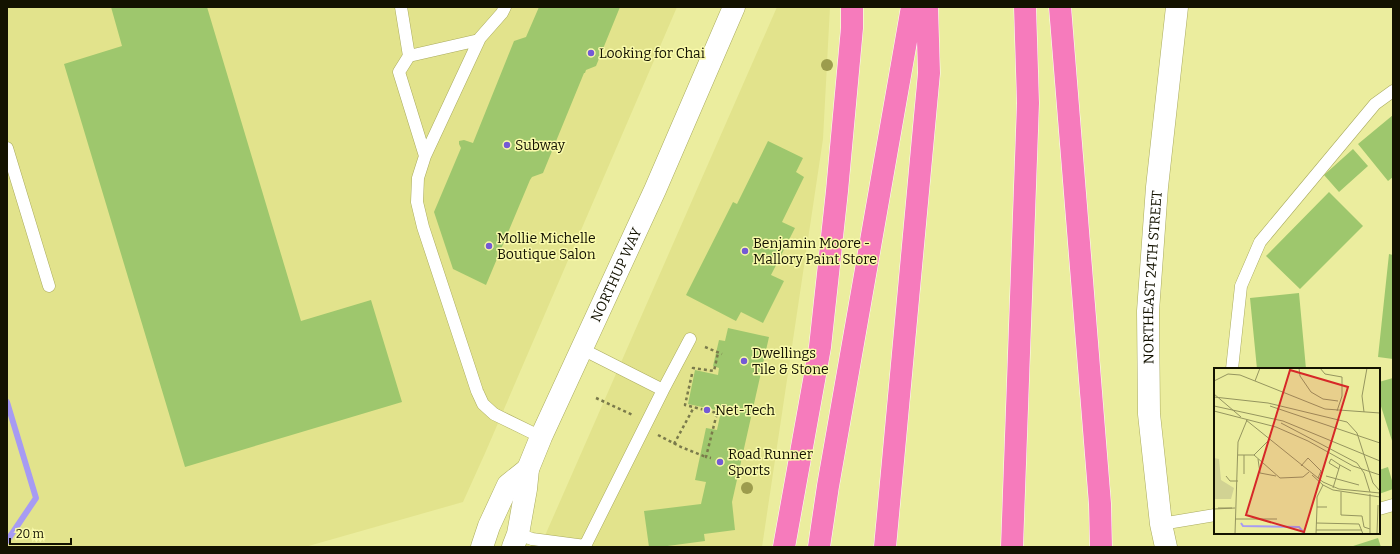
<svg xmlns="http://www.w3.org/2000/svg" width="1400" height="554" font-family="Bitter,serif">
<rect width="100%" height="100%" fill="#ebed9e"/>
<path fill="#e2e38c" d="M7 7H677L486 451 463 502 305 547H7Z
M777 7H830L823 139 762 547H540Z"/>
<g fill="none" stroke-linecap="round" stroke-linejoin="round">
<path stroke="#a79bf3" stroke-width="6" d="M7 402 36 498 7 541"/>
</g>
<path fill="#9ec76d" d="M111 7H207L301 321 371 300 402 402 185 467 64 64 122 46Z
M539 7H620L596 66 586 70 585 73H584L543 173 532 177 530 180 486 285 453 269 434 212 461 148 459 144V141L464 140 473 143 514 41 526 37Z
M1393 115V177L1388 181 1358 144Z
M768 141 803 158 796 172 804 177 782 222 795 228 771 275 784 281 763 323 741 312 736 321 686 295 733 202 737 204Z
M1353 149 1368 166 1339 192 1324 175Z
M1329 192 1363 226 1300 289 1266 256Z
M1389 254 1393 255V359L1378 357Z
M1299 293 1306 369H1257L1250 298Z
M728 328 769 337 732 502 735 530 704 534 705 541 660 547H649L644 511 701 504 706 482 695 480 706 428 717 430 721 411 688 404 695 370 718 375 719 368 713 366 719 340 725 341Z
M1393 378V444L1379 400V382Z
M1388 467 1393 484V489L1379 494V470Z
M1378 538 1381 547H1350Z"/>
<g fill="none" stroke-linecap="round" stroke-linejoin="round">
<g stroke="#aaab5e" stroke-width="13">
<path id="lane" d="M401 7 409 56 399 72 425 156
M505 7 502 13 480 38 425 156 418 178 417 202 423 227 477 391 483 404 494 414 541 437
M409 56 479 40
M7 148 49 286
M1232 369 1241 286 1260 242 1375 104 1393 91
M663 390 690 339
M1379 509 1393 505
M1161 524 1215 515
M518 534 532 539 585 546 663 390 582 349"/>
</g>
<g stroke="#aaab5e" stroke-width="23">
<g id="secondary">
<path d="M482 547 489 526 508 485 528 469"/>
<path id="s1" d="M513 547 518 534 526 489 528 469 541 437 655 190 734 7"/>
<path id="s2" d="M1166 547 1161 524 1149 414 1148 311 1157 187 1177 7"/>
</g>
</g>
<g stroke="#fff" stroke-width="23">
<path id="highway" d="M1060 7 1100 504 1101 547
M784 547 820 347 837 191 852 28V7
M819 547 828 486 912 7
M885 547 929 73 927 7
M1012 547 1028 103 1025 7"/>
</g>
<path stroke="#7a7a4b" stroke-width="2.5" stroke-dasharray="3 3" stroke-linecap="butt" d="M705 347 722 354
M693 369V368L714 371 718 353
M692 374 685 405 717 413 706 457 711 458
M596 398 633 415
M658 435 681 447 706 457
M674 444 694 407"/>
<use href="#lane" stroke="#fff" stroke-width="12"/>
<use href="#secondary" stroke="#fff" stroke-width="22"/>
<use href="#highway" stroke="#f67bbc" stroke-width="22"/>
</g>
<g fill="#9c9c4d">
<circle cx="827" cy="65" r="6"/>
<circle cx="747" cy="488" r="6"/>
</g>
<g fill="#745ad5" stroke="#f9faab" stroke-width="1.5">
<circle cx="591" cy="53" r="4"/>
<circle cx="507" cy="145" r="4"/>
<circle cx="489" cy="246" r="4"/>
<circle cx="745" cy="251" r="4"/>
<circle cx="744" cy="361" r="4"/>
<circle cx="707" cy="410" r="4"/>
<circle cx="720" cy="462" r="4"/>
</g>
<g text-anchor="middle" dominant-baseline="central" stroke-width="3" stroke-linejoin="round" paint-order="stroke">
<g font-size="14" fill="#131200" stroke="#f9faab" text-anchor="start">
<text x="599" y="53">Looking for Chai</text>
<text x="515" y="145">Subway</text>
<text x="497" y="238">Mollie Michelle<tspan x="497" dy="16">Boutique Salon</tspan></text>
<text x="753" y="243">Benjamin Moore -<tspan x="753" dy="16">Mallory Paint Store</tspan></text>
<text x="752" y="353">Dwellings<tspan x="752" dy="16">Tile &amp; Stone</tspan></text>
<text x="715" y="410">Net-Tech</text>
<text x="728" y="454">Road Runner<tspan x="728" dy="16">Sports</tspan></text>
</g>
<g font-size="14" fill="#131200" stroke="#f9faab">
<text stroke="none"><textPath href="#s1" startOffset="293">NORTHUP WAY</textPath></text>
<text stroke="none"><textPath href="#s2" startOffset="271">NORTHEAST 24TH STREET</textPath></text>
</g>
</g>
<g transform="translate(1214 368)">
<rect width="166" height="166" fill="#ebed9e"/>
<path d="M0 90 5 91 7 112 20 120 17 131H0Z" fill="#d1d293"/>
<path fill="none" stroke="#a79bf3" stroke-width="2" d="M27 155 29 158 85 159 91 166"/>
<path fill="none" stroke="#95955f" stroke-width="1" d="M85 0 86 8 97 24 109 31 124 33M106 0 111 6 128 9V28L123 43M0 13 14 6 26 7 111 41 166 45M41 13 46 0M0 26 27 49M0 29 54 35 133 54 143 65 159 115 166 123M0 38 69 53 166 93M56 38 166 75M0 43 62 59 94 73 139 98 166 107M150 44 148 28 153 0M32 52 109 114 125 121 166 125M67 55 143 95 150 105 156 124M24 87H40L56 71M30 87V106M40 87 66 110 89 109 95 104M44 91 46 105 62 108M87 98 94 90 107 103 104 110M125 101 115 95 117 91 126 97M98 107 109 117 119 122 166 129M12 108 16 113H24M112 108 145 117M119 120 126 97 137 103M127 124V147L148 148 150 159 156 161M103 139V129L109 117M4 140H18M0 141 21 140M21 151H63M102 155 145 156 149 166M102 162H148M21 166 24 74 33 52M102 166 103 139H113M156 166V126M163 166 164 137"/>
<path fill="#d62828" fill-opacity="0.15" stroke="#d62828" stroke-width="2" d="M76 2 134 19 90 164 32 147Z"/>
<rect width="166" height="166" fill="none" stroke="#131200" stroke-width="2"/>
</g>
<rect width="1400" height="554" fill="none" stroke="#131200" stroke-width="16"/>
<path d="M10 538v6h61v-6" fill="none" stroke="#131200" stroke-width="2"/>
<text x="16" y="538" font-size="12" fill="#131200" stroke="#f9faab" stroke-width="3" paint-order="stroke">20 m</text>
</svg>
